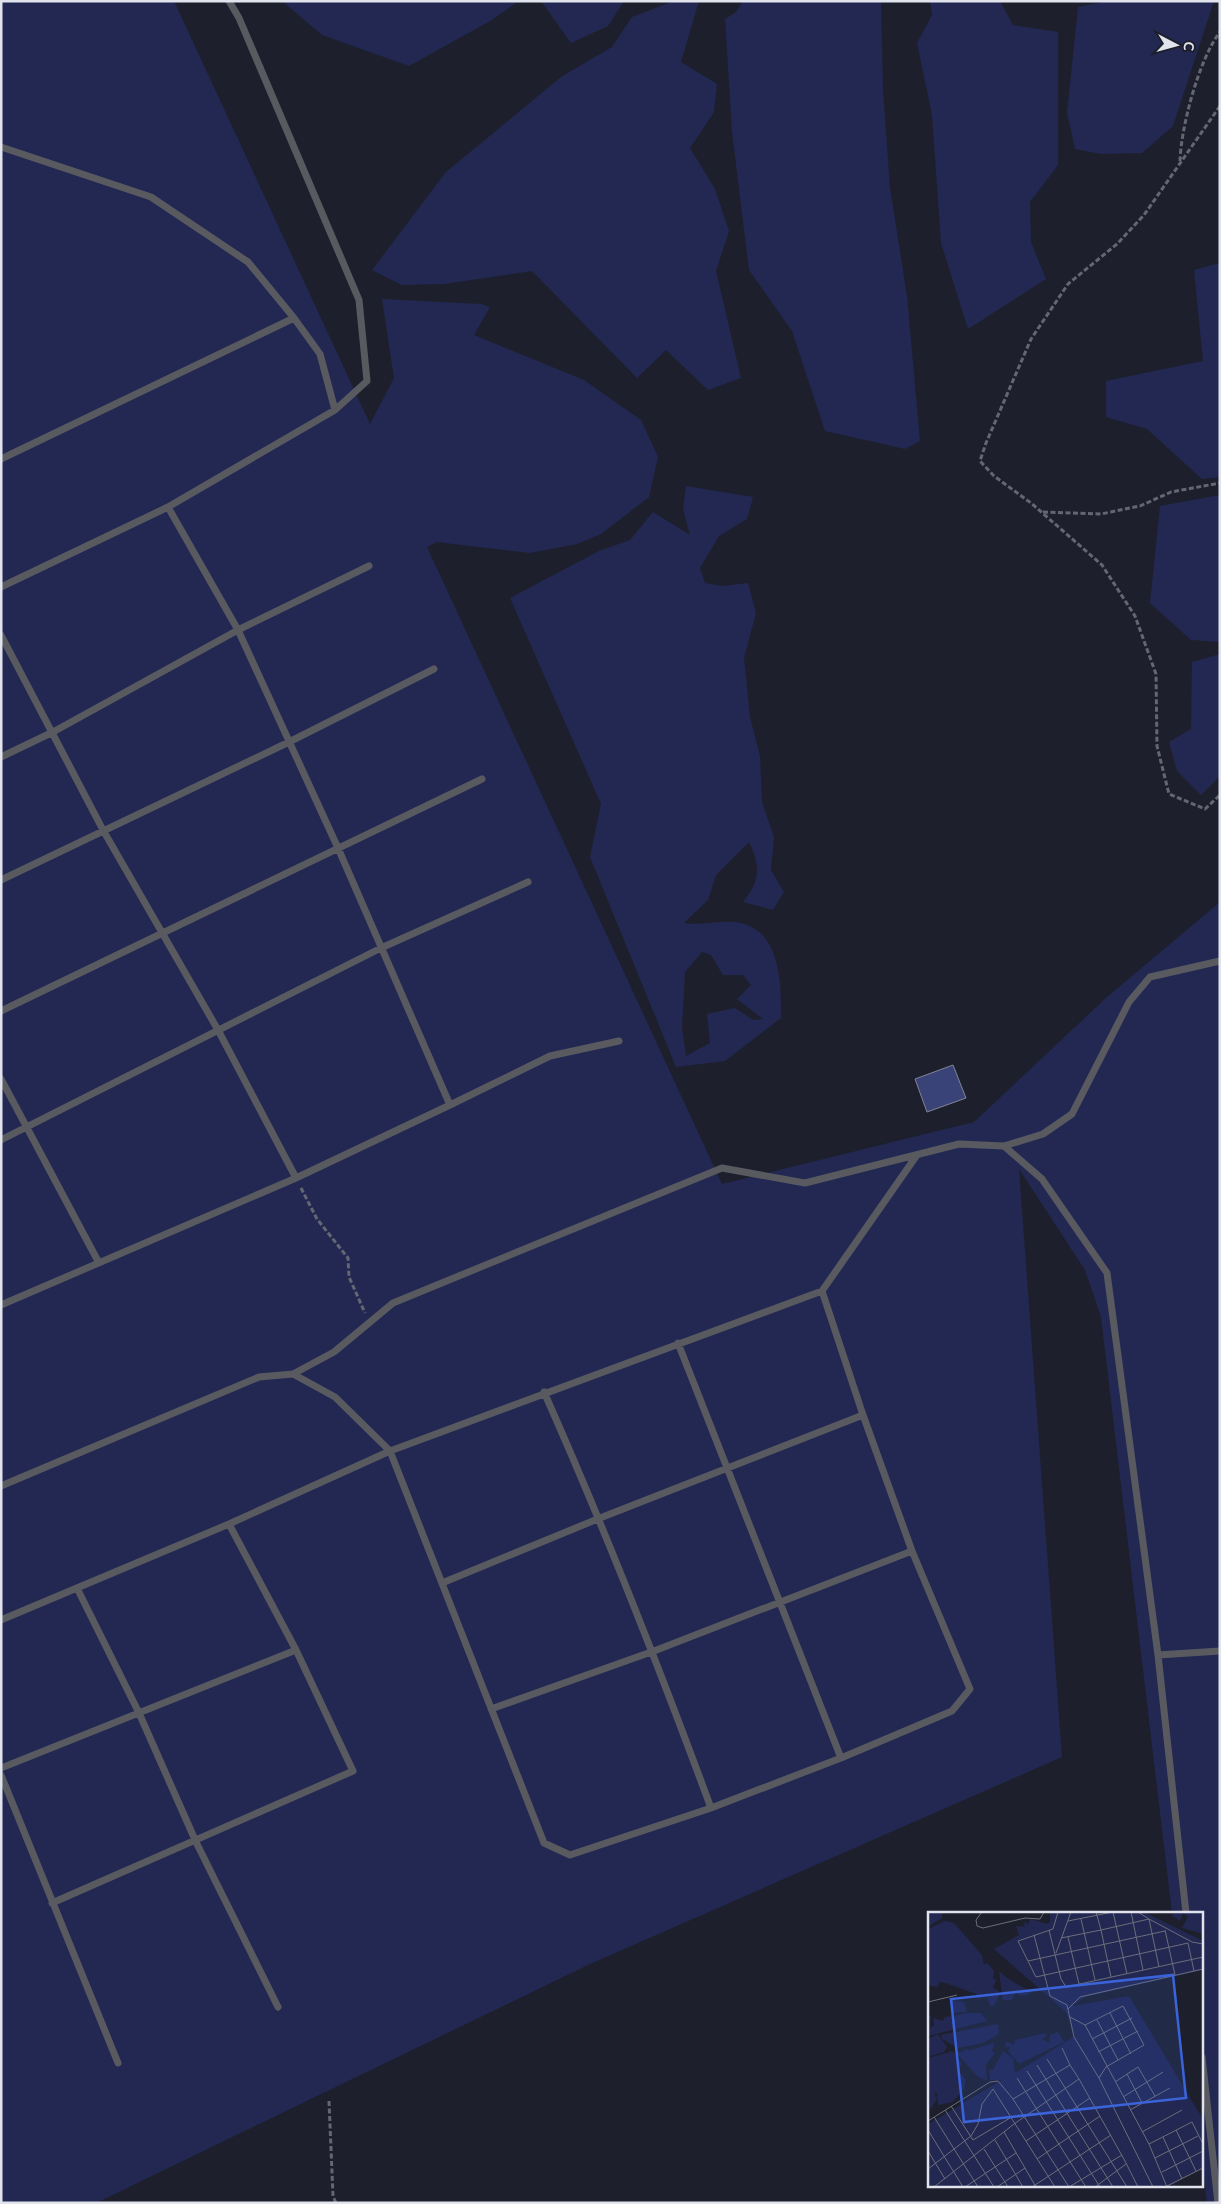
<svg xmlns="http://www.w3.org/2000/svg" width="1221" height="2204" font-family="Mulish,sans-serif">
<rect width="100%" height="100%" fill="#1d202c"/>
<path fill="#222852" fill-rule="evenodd" d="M1 1H174L370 424 394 378 382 299 481 304 490 307 474 335 584 380 641 420 658 457 649 497 601 534 577 544 530 553 437 542 427 547 722 1184 974 1122 1107 997 1220 902V2203H1207L1202 2162V1913H1172L1101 1317 1085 1270 1019 1169 1062 1757 590 1964 96 2203H1Z
M282 1H519L490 21 409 66 322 35Z
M541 1H624L608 26 571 43Z
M674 1H699L681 62 717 84 714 112 690 148 715 189 729 231 716 271 741 378 708 390 666 350 637 378 532 271 444 284 402 285 372 270 446 172 561 77 612 47 632 17Z
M743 1H881L883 90 890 188 907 296 920 441 905 449 825 431 792 331 749 270 732 132 725 19 735 13Z
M930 1H1000L1013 25 1058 32V165L1030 202 1031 242 1046 279 968 329 941 243 932 115 917 43 932 15Z
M1108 1H1214L1173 126 1142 153 1101 154 1075 149 1067 113 1078 7Z
M1220 263V477L1202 479 1147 429 1106 417V381L1203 361 1194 270Z
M686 486 753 497 747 519 719 536 700 568 705 583 723 586 748 583 756 613 744 658 750 717 760 756 762 802 774 837 771 870 784 892 773 910 743 902C760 881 761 866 749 842L716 875 708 900 684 923C701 926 723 919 741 923 782 933 781 986 781 1018L725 1061 676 1067 590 857 601 804 510 598 599 551 630 540 653 512 690 535 683 509ZM702 952 711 955 723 975H743L751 985 737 999 763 1019 753 1020 735 1008 707 1014 710 1043 686 1056 682 1028 685 972Z
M1220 495V642L1191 640 1150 603 1160 506Z
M1220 654V776L1201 795 1177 771 1169 742 1191 729 1192 662Z"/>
<path fill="#3a4378" stroke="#818594" d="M953 1065 966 1098 927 1112 915 1079Z"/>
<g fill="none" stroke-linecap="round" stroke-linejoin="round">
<path stroke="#646771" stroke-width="3" stroke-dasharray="5 2.5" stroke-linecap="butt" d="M1220 106 1144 215 1117 244 1068 284 1031 339 986 443 980 461 994 476 1031 503 1102 565 1135 616 1156 674 1157 746 1169 794 1205 809 1220 795
M1180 161C1181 127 1199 59 1220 32
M1043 512 1101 514 1140 506 1171 492 1220 483
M301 1188 317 1219 348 1258 349 1277 365 1313
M329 2101 333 2196 336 2203"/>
<path stroke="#585a60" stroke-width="7" d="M1 147 151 197 248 262 294 318 1 459
M294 318 320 354 335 410
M168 507 335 410 367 381 359 300 239 18 229 1
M1 587 168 507 238 630 338 848 450 1105 296 1178 1 1305
M1 635 103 830 218 1030 296 1178
M1 757 53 732 238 630 369 566
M1 880 289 742 434 669
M1 1011 482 779
M1 1079 99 1263
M450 1105 550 1056 619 1041
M1 1140 381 948 528 882
M1004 1146 1042 1179 1107 1273 1158 1655 1186 1913
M678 1343 841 1758
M293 1374 334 1352 393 1303 722 1168 805 1183 959 1144 1004 1146 1043 1134 1072 1114 1129 1002 1150 977 1220 961
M544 1392C605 1529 659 1667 711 1808
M1 1486 259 1377 293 1374 335 1397 390 1451 544 1843 570 1855 711 1808 841 1758 952 1711 970 1689 912 1551 863 1415 822 1291
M442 1583 600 1518 863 1415
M77 1588 139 1713 196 1842 278 2007
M1 1620 229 1524 390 1451 822 1291 917 1155
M1158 1655 1220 1651
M491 1709 654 1651 912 1551
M1 1768 296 1650
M1 1775 118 2063
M52 1903 353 1771 296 1650 229 1524
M1202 2057 1218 2203"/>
</g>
<g transform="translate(928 1912)">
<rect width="275" height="275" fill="#1d202c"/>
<path d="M0 0H14V6L0 15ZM122 0H216L275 29V58L157 85 144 94 201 84 273 204 275 256 240 275H0V212L74 168H62L61 158H65L75 139 85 146 87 161 147 124 138 100 66 37 91 23 88 14 96 15 97 9 100 13 102 7 119 12 122 10ZM245 0H273L275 28 273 21 254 16 260 5 255 1 252 9 244 4ZM17 9 26 11 54 43 56 53 59 51 66 59 65 67 68 68 65 76 70 78 71 84 66 94H62L59 85 50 87 48 82 18 71 12 70 9 75 0 73V17ZM71 59 79 66 103 80 98 84 90 83 88 79 84 88H75ZM21 87 36 90 39 100 25 101ZM41 101H53L59 109 0 124V102L3 104 2 117 6 113 5 106 15 109 17 105 25 104V109L28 103ZM70 112 71 122 55 131 30 136 14 127 13 123 17 122ZM130 120 136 130 91 152 80 139 82 135H77L78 129 86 133 87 128 117 121 119 125 113 126 121 131 122 123ZM10 122 19 135 16 140 2 144 0 127ZM66 131 64 139 67 141 58 153 59 169 48 163 27 139 35 140 37 137 43 138ZM25 139 34 152 29 156 38 168 36 177 25 190 10 193 9 181H6L9 187 2 198 0 146Z" fill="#222852"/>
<path fill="none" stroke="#6c6e79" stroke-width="1" d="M54 0 48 8 49 14 55 16 97 6 112 7 116 0M130 0 125 17 90 29 108 65 260 31 266 59M185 0 199 62M203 0 215 58M210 0 221 7 231 55M153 7 167 68M140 9 185 0M121 18 133 67 138 75 275 45M237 18 247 63M106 23 122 84 139 93 146 125 171 166M140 25 151 72M133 26 173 18 168 0M128 41 143 0M100 49 237 19M183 65 173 18 221 7 264 30 275 32M0 90 29 83M140 97 152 85 275 57M182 101 203 142M142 105 157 113 221 232 239 275M169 108 190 148M157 113 195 94 216 133 178 155 171 166 225 275M164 127 204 106M134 136 142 153M170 140 210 119M119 147 199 275M109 153 185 275M99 159 172 275M199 162 214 191M89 166 158 275M187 170 210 155 227 184M195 185 235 160M23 194 45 228 82 206M17 198 66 275M202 198 242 176M6 205 50 275M0 209 62 170 70 169 85 187M0 218 35 275M248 218 268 259M76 220 108 275M214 220 254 198M235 225 254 267M67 228 95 275M98 229 162 186M221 232 264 210 275 232M56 237 80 275M0 239 17 267M194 243 141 275 85 187 142 153 151 167 197 249 210 275M227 246 270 224M109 247 172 204M0 257 43 224 50 212 54 192 65 177 127 275M234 260 275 239M239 274 275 256M6 275 86 212 151 167M37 275 88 241M69 275 97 256M104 275 183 223M167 275 198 252"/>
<path fill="#3b64db" fill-opacity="0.15" stroke="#3b64db" stroke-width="2.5" d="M245 63 258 186 36 210 23 87Z"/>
<rect width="275" height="275" fill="none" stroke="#e2e4ed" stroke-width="2.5"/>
</g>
<rect width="1221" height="2204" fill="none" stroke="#e2e4ed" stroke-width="5"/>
<g transform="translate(1176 45) rotate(96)" stroke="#1d202c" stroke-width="4" paint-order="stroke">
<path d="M0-4L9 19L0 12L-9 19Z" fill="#e2e4ed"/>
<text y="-8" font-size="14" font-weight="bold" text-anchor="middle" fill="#e2e4ed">С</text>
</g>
</svg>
